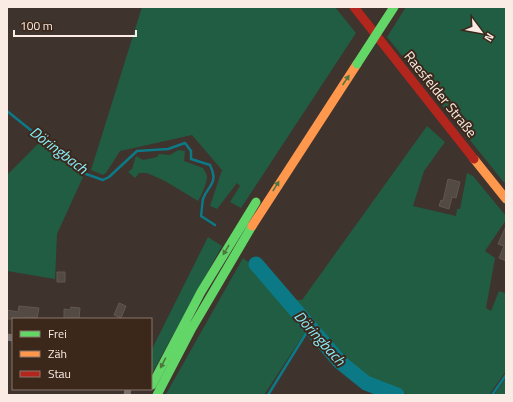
<svg xmlns="http://www.w3.org/2000/svg" width="513" height="402" font-family="'Titillium Web',sans-serif">
<rect width="100%" height="100%" fill="#3e332d"/>
<path fill="#215d43" d="M142 7H335L356 33 241 208 230 202 240 186 237 183 217 209 210 206 222 170 192 135 120 151 106 173 103 175 91 170Z
M406 7H506V185L387 37Z
M427 126 445 142 424 171 413 206 456 216 457 209H460L467 173 473 176 506 216V220L485 251 495 258 486 308 491 311 499 291 505 293 506 291V371L489 395H411L382 387 364 378 346 361 296 300H302Z
M40 142 83 177 57 234 55 279 7 271V175Z
M178 150 185 151 184 161 203 168C204 170 207 174 207 177 207 183 201 196 198 201L165 181 147 173H139L135 178 128 172 132 169 136 156 143 160 157 157 159 154 170 155Z
M208 237 222 246 151 375V351Z
M243 258 253 266 255 274 306 331 264 395 166 394Z
M506 378V395H494Z"/>
<g fill="none" stroke-linecap="round" stroke-linejoin="round">
<path stroke="#0c7986" stroke-width="2.5" d="M7 111 78 168 86 174 103 180 109 177 137 151 168 149 185 143 191 151V159L210 165C219 184 208 185 203 199 202 204 202 210 201 216L215 225
M268 395 310 327
M492 395 506 375"/>
<path stroke="#0c7986" stroke-width="15" d="M256 264 340 362 366 383 397 395"/>
</g>
<path fill="#534a44" stroke="#615751" d="M448 179 460 182 456 198 452 197 449 209 439 206 441 200 443 201Z
M506 226V261L499 258 504 246 498 244Z
M57 272H65V282H57Z
M119 303 126 306 121 318 114 315Z
M19 306 39 308 37 318 26 317V319H7V310L18 312Z
M71 307 80 308 79 319H64V309L70 310Z"/>
<g fill="none" stroke-linecap="round" stroke-linejoin="round">
<path stroke="#756f70" stroke-width="7" d="M7 337 13 338
M127 395 128 389"/>
<path stroke="#63d668" stroke-width="9" d="M152 385 201 292 256 202
M157 395 192 328 252 226"/>
<path stroke="#ff974d" stroke-width="9" d="M474 159 506 199
M252 226 357 64"/>
<path stroke="#b3261e" stroke-width="9" d="M354 7 474 159"/>
<path stroke="#63d668" stroke-width="9" d="M357 64 394 7"/>
</g>
<defs><path id="oneway-solid" d="M-6-.8H1V-3.2L6.5 0L1 3.2V.8H-6Z"/></defs>
<g fill="#4e763e">
<use href="#oneway-solid" transform="translate(346 80) rotate(-56)"/>
<use href="#oneway-solid" transform="translate(276 186) rotate(-58)"/>
<use href="#oneway-solid" transform="translate(226 250) rotate(121)"/>
<use href="#oneway-solid" transform="translate(163 363) rotate(118)"/>
</g>
<g text-anchor="middle" dominant-baseline="central" stroke-width="4" stroke-linejoin="round" paint-order="stroke">
<g font-size="14" fill="#faece4" stroke="#3c281b">
<text transform="translate(441 94) rotate(51)">Raesfelder Straße</text>
</g>
<g font-size="15" font-style="italic" fill="#86edfe" stroke="#3c281b">
<text transform="translate(59 150) rotate(37)">Döringbach</text>
<text transform="translate(320 338) rotate(48)">Döringbach</text>
</g>
</g>
<rect width="513" height="402" fill="none" stroke="#faece4" stroke-width="16"/>
<rect x="12" y="318" width="140" height="72" fill="#3c281b" stroke="#88766b"/>
<rect x="20" y="331" width="20" height="6" fill="#63d668" stroke="#88766b"/>
<text x="48" y="338" font-size="12" fill="#faece4">Frei</text>
<rect x="20" y="351" width="20" height="6" fill="#ff974d" stroke="#88766b"/>
<text x="48" y="358" font-size="12" fill="#faece4">Zäh</text>
<rect x="20" y="371" width="20" height="6" fill="#b3261e" stroke="#88766b"/>
<text x="48" y="378" font-size="12" fill="#faece4">Stau</text>
<g transform="translate(481 32) rotate(122)" stroke="#3c281b" stroke-width="3" paint-order="stroke">
<path d="M0-3L7 15L0 10L-7 15Z" fill="#faece4"/>
<text y="-6" font-size="11" font-weight="bold" text-anchor="middle" fill="#faece4">N</text>
</g>
<path d="M14 30v6h122v-6" fill="none" stroke="#faece4" stroke-width="2"/>
<text x="20" y="30" font-size="12" fill="#faece4" stroke="#3c281b" stroke-width="3" paint-order="stroke">100 m</text>
</svg>
